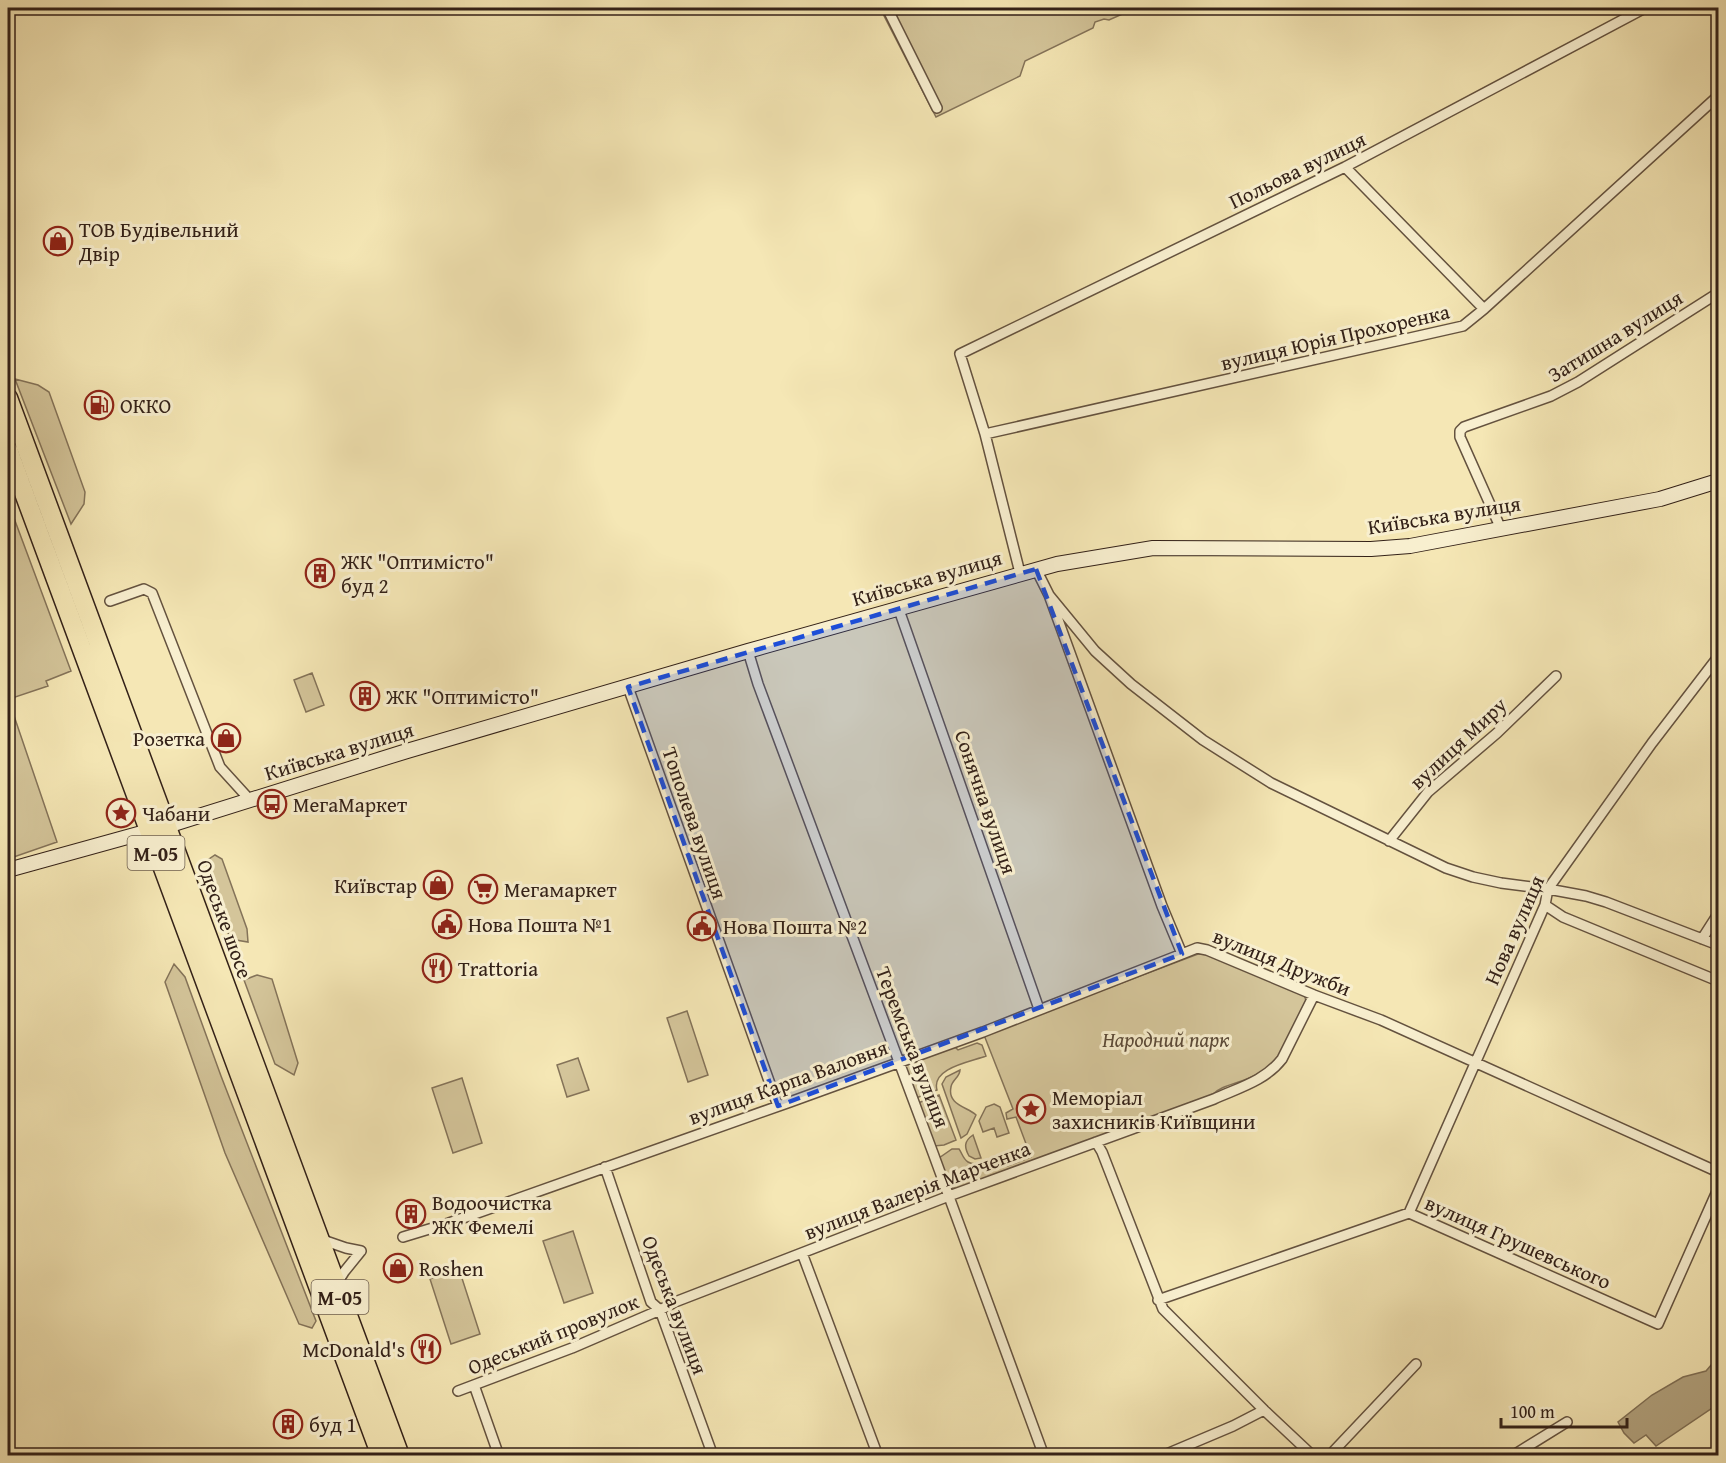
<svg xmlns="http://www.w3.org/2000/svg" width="1726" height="1463" font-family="'Gentium Book Plus',serif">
<rect width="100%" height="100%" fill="#f5e7b5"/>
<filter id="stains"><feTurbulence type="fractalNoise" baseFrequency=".00333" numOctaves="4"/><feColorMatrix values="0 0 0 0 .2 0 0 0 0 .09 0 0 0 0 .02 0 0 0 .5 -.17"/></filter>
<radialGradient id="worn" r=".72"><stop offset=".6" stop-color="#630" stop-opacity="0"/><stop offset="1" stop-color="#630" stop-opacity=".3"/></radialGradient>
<path fill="#d4c59a" stroke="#847359" stroke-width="1.5" d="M880 8H1136L1109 20 1104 19 1095 22 1093 28 1025 61 1020 76 936 117Z
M15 379 38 385 49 392 85 492 84 504 71 524Z
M8 502 71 671 46 681 48 686 15 697 11 707 57 842 8 859V644H14L8 634Z
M312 673 324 705 306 712 294 680Z
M215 855 222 859 247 929 248 942 230 939 206 861Z
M1198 954H1206L1300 992 1305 997 1306 1001 1278 1057C1270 1067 1259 1074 1247 1079 1235 1084 1220 1086 1212 1095L958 1189 951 1187 939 1158 952 1149H959C962 1153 963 1159 968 1162 978 1168 993 1156 1003 1156L1007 1166 1031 1157 1016 1117 1007 1119 1006 1113 1013 1109 984 1035Z
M174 964 185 977 221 1076 316 1321 312 1328 299 1324 225 1153 165 982Z
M257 975 272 979 298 1063 294 1075 275 1064 244 980Z
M687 1011 708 1075 688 1082 667 1018Z
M977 1043 982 1045 986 1056C970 1062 931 1068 937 1090L916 1098 905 1065 954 1046 958 1050Z
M578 1058 589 1090 567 1097 557 1065Z
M960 1070C960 1077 952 1080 951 1087 947 1105 968 1107 976 1115L967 1134 961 1138 942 1084 946 1077Z
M462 1078 482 1143 453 1153 432 1088Z
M939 1095 956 1140 944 1145 934 1146 918 1103Z
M994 1104 1000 1107 1009 1133 997 1137 994 1128 983 1132 979 1121 986 1107Z
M973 1135 981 1158 975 1159 969 1156C964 1147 964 1141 973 1135Z
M573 1231 593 1293 564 1303 543 1241Z
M459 1269 480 1334 451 1344 430 1279Z"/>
<path fill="#b3a480" stroke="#807056" stroke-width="1.5" d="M1718 1357V1404L1656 1446 1646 1435 1634 1443 1624 1433 1618 1422 1652 1395 1683 1377 1706 1371Z"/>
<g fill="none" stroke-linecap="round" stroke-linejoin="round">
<g stroke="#64523f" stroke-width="12">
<path id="street" d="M887 8 937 108
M1345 167 1484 309
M985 434 1463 326 1484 309 1718 96
M1501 529 1460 437V431L1464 427 1551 396 1578 382 1718 293
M1036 569 1049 595 1095 651 1131 684 1203 740 1271 783 1446 868 1473 877 1501 883 1548 889 1586 896 1606 902 1718 945
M1020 573 985 434 960 354 1345 167 1645 8
M1049 595 1162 906 1182 954 1197 948 1207 950 1314 995 1381 1020 1718 1172
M110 601 144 589 152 593 220 767 250 800
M898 607 1039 1009
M748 651 758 684 933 1153 1044 1456
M628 687 778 1106
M1389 841 1428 792 1497 733 1556 676
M1545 905 1563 917 1718 981
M1702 939 1718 914
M1096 1142 1102 1152 1163 1309 1264 1410 1313 1456
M605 1167 651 1302 660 1310 713 1456
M1409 1213 1545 905 1548 889 1652 743 1718 657
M403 1237 449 1223 790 1102 983 1032 1182 954
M320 1239 346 1248 361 1251
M802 1253 878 1456
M336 1285 344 1272 361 1251
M1158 1300 1409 1213 1658 1324 1718 1189
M474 1385 499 1456
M458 1391 572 1348 660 1310 675 1302 949 1196 1214 1099C1238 1088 1265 1081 1282 1059L1314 995
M1162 1456 1233 1426 1264 1410
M1329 1456 1416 1364
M1512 1456 1567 1422"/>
</g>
<g stroke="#332118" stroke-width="16">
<path id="secondary" d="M8 870 167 826 407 751 748 651 1057 564 1153 548 1371 549 1410 546 1660 499 1718 481"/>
</g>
<g stroke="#332118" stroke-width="21">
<path id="highway" d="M8 398 400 1456
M8 450 381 1456"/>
</g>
<use href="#street" stroke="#f8efcf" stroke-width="9"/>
<use href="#secondary" stroke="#f8efcf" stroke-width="14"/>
<use href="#highway" stroke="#f5e7b5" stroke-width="18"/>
</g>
<path fill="#1d4ed8" fill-opacity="0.2" stroke="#1d4ed8" stroke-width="4.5" stroke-dasharray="12 8" stroke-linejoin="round" d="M1036 569 1182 954 778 1106 628 687Z"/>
<defs>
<g id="shop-ring" transform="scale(1.5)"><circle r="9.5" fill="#f8efcf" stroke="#8f2418" stroke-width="1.5"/><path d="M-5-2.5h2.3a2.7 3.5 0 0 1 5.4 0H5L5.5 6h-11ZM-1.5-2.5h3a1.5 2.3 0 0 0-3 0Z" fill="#8f2418"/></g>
<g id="fuel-ring" transform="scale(1.5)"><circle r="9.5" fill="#f8efcf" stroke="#8f2418" stroke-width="1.5"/><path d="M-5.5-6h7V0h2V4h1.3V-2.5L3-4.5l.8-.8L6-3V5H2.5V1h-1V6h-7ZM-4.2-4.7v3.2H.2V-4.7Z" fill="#8f2418"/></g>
<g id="building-ring" transform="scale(1.5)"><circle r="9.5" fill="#f8efcf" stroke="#8f2418" stroke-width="1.5"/><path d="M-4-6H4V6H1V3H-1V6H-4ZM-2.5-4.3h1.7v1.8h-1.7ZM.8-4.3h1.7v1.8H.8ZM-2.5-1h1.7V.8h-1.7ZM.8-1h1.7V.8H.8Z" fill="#8f2418"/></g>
<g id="bus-ring" transform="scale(1.5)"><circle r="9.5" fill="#f8efcf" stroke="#8f2418" stroke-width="1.5"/><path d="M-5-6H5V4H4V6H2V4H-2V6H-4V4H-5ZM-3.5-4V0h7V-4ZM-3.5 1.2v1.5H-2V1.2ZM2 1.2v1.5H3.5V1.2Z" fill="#8f2418"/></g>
<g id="sight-ring" transform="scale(1.5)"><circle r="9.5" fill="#f8efcf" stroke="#8f2418" stroke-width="1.5"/><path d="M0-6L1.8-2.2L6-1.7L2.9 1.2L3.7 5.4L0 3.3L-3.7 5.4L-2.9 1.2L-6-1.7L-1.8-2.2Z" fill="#8f2418"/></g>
<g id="supermarket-ring" transform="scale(1.5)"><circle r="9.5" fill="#f8efcf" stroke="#8f2418" stroke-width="1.5"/><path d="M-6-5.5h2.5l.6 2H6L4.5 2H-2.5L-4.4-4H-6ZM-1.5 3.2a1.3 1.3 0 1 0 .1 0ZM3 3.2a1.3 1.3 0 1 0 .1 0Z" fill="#8f2418"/></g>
<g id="civic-ring" transform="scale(1.5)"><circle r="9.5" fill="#f8efcf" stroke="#8f2418" stroke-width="1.5"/><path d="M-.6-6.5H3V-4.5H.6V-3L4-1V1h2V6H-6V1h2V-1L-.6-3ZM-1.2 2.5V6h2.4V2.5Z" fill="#8f2418"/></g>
<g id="restaurant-ring" transform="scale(1.5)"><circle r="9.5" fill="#f8efcf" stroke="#8f2418" stroke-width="1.5"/><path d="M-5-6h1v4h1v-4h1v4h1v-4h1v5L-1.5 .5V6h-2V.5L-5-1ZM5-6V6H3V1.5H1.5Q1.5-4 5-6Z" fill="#8f2418"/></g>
</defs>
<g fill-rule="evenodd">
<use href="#shop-ring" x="58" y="241"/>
<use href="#fuel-ring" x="99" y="405"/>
<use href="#building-ring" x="320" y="573"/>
<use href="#building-ring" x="365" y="696"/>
<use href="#shop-ring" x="226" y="738"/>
<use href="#bus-ring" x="272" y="804"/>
<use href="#sight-ring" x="121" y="813"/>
<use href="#shop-ring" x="438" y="885"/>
<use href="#supermarket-ring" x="483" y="889"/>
<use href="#civic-ring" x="447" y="924"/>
<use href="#civic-ring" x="702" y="926"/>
<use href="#restaurant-ring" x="437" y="968"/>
<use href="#sight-ring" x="1031" y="1109"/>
<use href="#building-ring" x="411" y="1214"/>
<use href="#shop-ring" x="398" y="1268"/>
<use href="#restaurant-ring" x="426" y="1349"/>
<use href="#building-ring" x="288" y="1424"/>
</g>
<g text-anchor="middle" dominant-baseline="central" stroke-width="6" stroke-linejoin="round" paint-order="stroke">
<g fill="#f8efcf" stroke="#6e5f4f" stroke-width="1.5">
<rect x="127.5" y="836" width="57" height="34" rx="4.5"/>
<rect x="311.5" y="1280" width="57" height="34" rx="4.5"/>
</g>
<g font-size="20" font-weight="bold" fill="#332118">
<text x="156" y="853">М-05</text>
<text x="340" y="1297">М-05</text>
</g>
<g font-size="21" fill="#332118" stroke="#f8efcf">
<text transform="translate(1297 170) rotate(-26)">Польова вулиця</text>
<text transform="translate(1615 336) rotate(-32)">Затишна вулиця</text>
<text transform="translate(1335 337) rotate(-13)">вулиця Юрія Прохоренка</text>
<text transform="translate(1444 515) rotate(-9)">Київська вулиця</text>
<text transform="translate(927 578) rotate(-16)">Київська вулиця</text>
<text transform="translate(1458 743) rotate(-43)">вулиця Миру</text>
<text transform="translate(339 751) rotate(-17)">Київська вулиця</text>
<text transform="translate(986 802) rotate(71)">Сонячна вулиця</text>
<text transform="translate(695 823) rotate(71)">Тополева вулиця</text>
<text transform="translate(225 919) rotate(70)">Одеське шосе</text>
<text transform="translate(1514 930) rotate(-66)">Нова вулиця</text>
<text transform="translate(1282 962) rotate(22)">вулиця Дружби</text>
<text transform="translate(913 1047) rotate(69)">Теремська вулиця</text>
<text transform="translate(788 1082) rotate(-20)">вулиця Карпа Валовня</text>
<text transform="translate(917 1190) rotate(-21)">вулиця Валерія Марченка</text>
<text transform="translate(1518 1242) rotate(24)">вулиця Грушевського</text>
<text transform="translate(675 1305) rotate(69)">Одеська вулиця</text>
<text transform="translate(553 1334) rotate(-22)">Одеський провулок</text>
</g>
<g font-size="21" fill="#332118" stroke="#f8efcf" text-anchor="start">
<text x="79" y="229">ТОВ Будівельний<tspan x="79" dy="24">Двір</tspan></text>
<text x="120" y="405">ОККО</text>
<text x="341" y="561">ЖК "Оптимісто"<tspan x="341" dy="24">буд 2</tspan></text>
<text x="386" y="696">ЖК "Оптимісто"</text>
<text x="205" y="738" text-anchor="end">Розетка</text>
<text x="293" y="804">МегаМаркет</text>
<text x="142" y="813">Чабани</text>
<text x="417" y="885" text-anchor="end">Київстар</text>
<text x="504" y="889">Мегамаркет</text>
<text x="468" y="924">Нова Пошта №1</text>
<text x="723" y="926">Нова Пошта №2</text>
<text x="458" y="968">Trattoria</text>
<text x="1052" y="1097">Меморіал<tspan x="1052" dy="24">захисників Київщини</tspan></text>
<text x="432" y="1202">Водоочистка<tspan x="432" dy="24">ЖК Фемелі</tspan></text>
<text x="419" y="1268">Roshen</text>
<text x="405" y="1349" text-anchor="end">McDonald's</text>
<text x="309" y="1424">буд 1</text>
</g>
<g font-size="21" font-style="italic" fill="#5b4a38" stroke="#f8efcf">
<text x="1166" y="1039">Народний парк</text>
</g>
</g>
<rect width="1726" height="1463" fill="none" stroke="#f5e7b5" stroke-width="30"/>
<rect x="9" y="9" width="1708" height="1445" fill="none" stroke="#332118" stroke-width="3"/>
<rect x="15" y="15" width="1696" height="1433" fill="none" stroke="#332118" stroke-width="1.5"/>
<path d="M1501 1418v9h126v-9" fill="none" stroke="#332118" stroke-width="3"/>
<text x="1510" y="1418" font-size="18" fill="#332118" stroke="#f8efcf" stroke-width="4.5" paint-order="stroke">100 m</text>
<rect width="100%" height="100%" filter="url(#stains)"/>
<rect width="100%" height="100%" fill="url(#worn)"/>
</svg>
